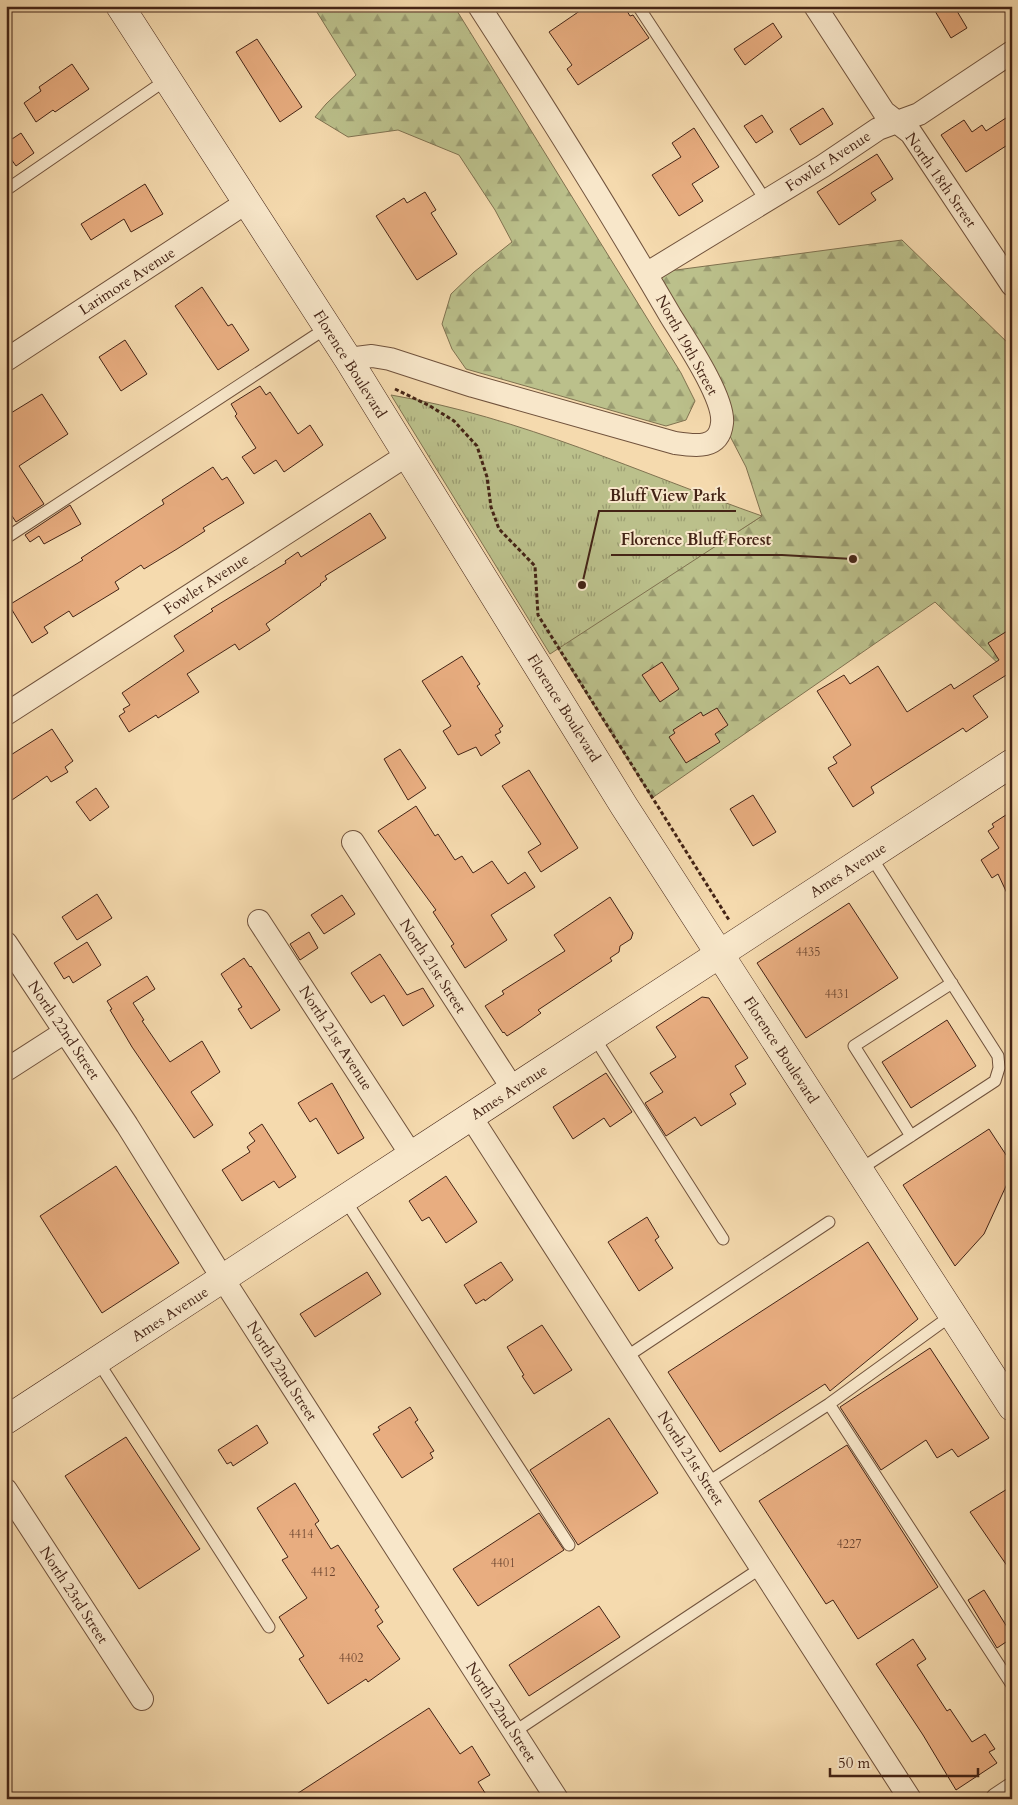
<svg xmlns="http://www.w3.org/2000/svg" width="1018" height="1805" font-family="Cardo,serif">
<defs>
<pattern id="forest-firs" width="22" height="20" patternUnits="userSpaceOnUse" patternTransform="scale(1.25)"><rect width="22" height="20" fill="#bbc08b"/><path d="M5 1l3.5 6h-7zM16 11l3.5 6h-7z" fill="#9a9c71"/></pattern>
<pattern id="park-tufts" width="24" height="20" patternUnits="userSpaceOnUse" patternTransform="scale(1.25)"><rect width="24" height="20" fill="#bbc08b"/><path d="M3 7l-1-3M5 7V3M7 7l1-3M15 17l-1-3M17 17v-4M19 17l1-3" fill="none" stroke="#9a9c71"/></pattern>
</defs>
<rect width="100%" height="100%" fill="#f5daae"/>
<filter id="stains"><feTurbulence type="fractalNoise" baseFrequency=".004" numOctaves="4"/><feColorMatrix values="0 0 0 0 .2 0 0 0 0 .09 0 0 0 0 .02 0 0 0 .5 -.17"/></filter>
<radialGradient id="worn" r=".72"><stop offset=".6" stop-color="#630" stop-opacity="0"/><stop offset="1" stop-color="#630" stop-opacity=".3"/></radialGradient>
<path fill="url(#forest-firs)" stroke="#807250" d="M311 6H454L681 373 695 401 686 420 666 426 466 369 452 349 442 324 451 294 474 272 512 242 495 210 459 155 398 130 348 137 315 117 326 104 356 75 315 9Z
M902 240 1012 347V677L935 602 652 798 557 647 762 516 746 467 646 274Z"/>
<path fill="url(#park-tufts)" stroke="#807250" d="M391 395C521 417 640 473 762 516L550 654Z"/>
<path fill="#e8ad80" stroke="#442416" d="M587 6H624L630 16 633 15 649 38 578 85 567 69 572 65 549 32Z
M932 6H954L967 28 951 38Z
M773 23 782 37 745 65 734 49Z
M257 39 302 107 280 122 236 52Z
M72 64 89 89 55 112 53 110 36 122 24 103 41 91 39 87Z
M823 108 833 124 800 145 790 129Z
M1012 114V142L966 172 941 135 964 120 972 132 982 125 986 131Z
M762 115 773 132 756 143 744 126Z
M694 128 719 167 692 184 703 201 679 216 652 175 681 157 672 143Z
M21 133 34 153 16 166 6 152V143Z
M877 154 893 179 871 193 876 200 839 225 817 192Z
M145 184 163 214 131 232 124 219 91 240 81 224Z
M425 192 436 210 431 213 457 254 417 280 376 216 404 198 407 203Z
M202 287 228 326 232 324 249 350 218 370 175 306Z
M125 340 147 374 121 391 99 357Z
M260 386 266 395 270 392 298 434 310 425 323 445 284 472 276 460 254 474 242 457 256 448 235 416 237 414 231 404Z
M42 394 68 434 19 466 44 504 16 522 6 507V416Z
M213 467 222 480 227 477 244 503 203 528 205 531 177 549 144 569 141 565 115 582 119 589 73 617 69 611 44 627 48 633 32 643 9 605 83 560 81 558 159 507 164 504 162 500Z
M70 505 81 524 44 544 39 536 30 542 25 535Z
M370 513 386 538 325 576 327 579 320 584 321 585 266 624 270 630 239 650 235 644 187 674 199 692 158 718 156 715 129 732 119 716 125 712 123 709 130 705 122 693 184 651 174 636 213 611 211 609 286 563 285 561 298 552 301 557Z
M1012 628V681L1008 674 973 696 988 717 966 732 963 728 871 787 874 793 853 807 828 768 837 763 833 757 851 745 817 691 844 675 850 684 878 666 907 712 951 684 954 689 999 660 988 643Z
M462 656 480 684 477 686 503 726 499 729 501 732 495 735 500 743 481 756 476 747 458 755 443 731 451 726 422 681Z
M662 662 679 689 660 702 642 675Z
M717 708 728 725 715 734 720 742 686 763 669 737 675 733 673 730 701 712 703 716Z
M52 729 73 761 65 767 68 772 51 782 47 776 12 800 6 792V758Z
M400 749 426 788 408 800 384 759Z
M529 770 578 848 541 872 528 852 541 844 502 786Z
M96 788 109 807 90 821 76 802Z
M753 795 776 832 753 846 730 809Z
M416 806 435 836 438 834 455 860 462 856 473 873 492 861 508 884 525 872 535 887 491 915 507 940 465 968 451 946 454 944 433 912 436 910 378 831Z
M1012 811V904L998 874 992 878 981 860 999 848 988 831 994 827 992 824Z
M97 894 112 918 77 940 62 917Z
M342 895 355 914 324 934 311 915Z
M610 897 633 933 631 939 620 946 619 952 610 958 612 961 538 1010 541 1013 521 1027 507 1036 504 1032 503 1033 485 1006 504 994 502 991 565 951 554 935Z
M849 903 898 978 806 1038 757 963Z
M309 932 318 948 300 960 290 944Z
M87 942 101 965 73 983 69 976 64 979 54 963Z
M380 954 407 995 423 988 434 1006 403 1026 384 995 371 1003 351 973Z
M244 958 250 967 251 966 280 1010 251 1029 238 1009 242 1007 221 974Z
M147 976 155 989 133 1003 144 1020 142 1021 170 1062 202 1041 220 1072 191 1092 213 1125 194 1138 132 1047 110 1010 112 1009 107 1001Z
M702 997 709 998 748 1058 735 1066 746 1084 730 1094 736 1104 701 1126 695 1117 666 1136 645 1103 663 1092 650 1073 676 1057 656 1027Z
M947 1020 976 1066 911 1108 882 1062Z
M606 1073 632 1112 610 1127 604 1118 573 1139 553 1107Z
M332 1083 364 1138 338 1154 316 1118 310 1122 298 1103Z
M262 1124 296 1177 279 1188 274 1181 242 1201 222 1170 250 1152 247 1147 255 1141 249 1133Z
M989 1129 1012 1164V1173L984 1234 955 1266 903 1185Z
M116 1166 179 1263 102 1313 40 1216Z
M446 1176 477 1222 446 1243 429 1217 422 1221 409 1201Z
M647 1217 659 1237 655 1240 673 1268 639 1291 608 1242Z
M868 1242 918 1319 830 1391 825 1384 720 1452 668 1372Z
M501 1262 513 1280 485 1301 484 1299 476 1304 464 1285Z
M367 1272 381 1294 315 1337 300 1314Z
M542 1325 572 1370 534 1394 522 1376 524 1375 507 1347Z
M930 1348 989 1438 958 1457 952 1449 937 1458 926 1440 881 1470 840 1407Z
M410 1407 418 1420 415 1422 434 1451 430 1453 433 1458 402 1478 373 1434 380 1430 378 1427Z
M609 1418 658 1493 578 1545 530 1470Z
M257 1425 268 1443 233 1466 231 1462 227 1464 218 1450Z
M126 1437 200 1549 139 1589 65 1476Z
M847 1445 938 1587 858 1639 833 1600 826 1604 759 1501Z
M295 1483 319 1521 315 1524 331 1549 338 1545 379 1607 375 1610 383 1622 377 1626 400 1659 368 1682 366 1679 328 1704 299 1659 304 1656 279 1617 307 1598 282 1560 288 1557 257 1508Z
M1012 1486V1573L970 1512Z
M539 1513 564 1550 478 1606 453 1569Z
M984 1590 1012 1635V1638L997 1648 968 1600Z
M599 1606 620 1637 529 1696 509 1665Z
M913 1639 926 1659 917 1665 947 1711 950 1709 972 1742 985 1734 995 1749 989 1752 997 1763 956 1790 923 1735 876 1664Z
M429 1708 460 1754 472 1746 490 1775 478 1782 489 1799H289Z"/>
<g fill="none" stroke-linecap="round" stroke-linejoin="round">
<g stroke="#70523c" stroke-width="13">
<path id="lane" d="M638 6 766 201
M6 190 166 80
M6 538 328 327
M594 1037 723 1239
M911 1136 854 1046 952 983
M859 1170 995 1081 999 1068 998 1056 870 855
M345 1200 569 1545
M626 1357 829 1222
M97 1360 269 1627
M829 1404 1012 1685
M707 1483 829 1404 952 1315
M514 1732 761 1568"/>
</g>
<g stroke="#70523c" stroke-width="24">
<path id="street" d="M815 6 884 112 911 133 1012 285
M646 274 823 166 878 129 919 114 1012 52
M348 359 372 356 390 359 473 386 675 443C695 446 719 450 722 423 725 398 684 338 670 315 609 210 545 108 479 6
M6 360 247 202
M6 714 407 455
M353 842 513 1089
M259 921 412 1156
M6 943 127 1125 223 1279 557 1799
M6 1070 65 1032
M471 1117 910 1799
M6 1490 142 1699
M997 1799 1012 1789"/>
</g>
<g stroke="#442416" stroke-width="29">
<path id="secondary" d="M120 6 348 359 624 806 1012 1407
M6 1420 1012 763"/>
</g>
<path stroke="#442416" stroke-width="3" stroke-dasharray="4 2.5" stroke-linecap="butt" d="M395 389 430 406 454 421 477 446 487 477 491 507 499 529 535 566 538 615 729 920"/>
<use href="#lane" stroke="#f8e7ca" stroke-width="11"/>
<use href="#street" stroke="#f8e7ca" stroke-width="22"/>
<use href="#secondary" stroke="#f8e7ca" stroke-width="28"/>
</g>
<g text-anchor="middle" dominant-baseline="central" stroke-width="4" stroke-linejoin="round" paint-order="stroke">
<g font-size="12" fill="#6d4630">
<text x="808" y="952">4435</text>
<text x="837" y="994">4431</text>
<text x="301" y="1534">4414</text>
<text x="849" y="1544">4227</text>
<text x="503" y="1563">4401</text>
<text x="323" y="1572">4412</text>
<text x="351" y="1658">4402</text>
</g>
<g font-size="15" fill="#442416" stroke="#f8e7ca">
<text transform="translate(828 161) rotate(-33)">Fowler Avenue</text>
<text transform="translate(941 180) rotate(55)">North 18th Street</text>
<text transform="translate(127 281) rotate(-33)">Larimore Avenue</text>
<text transform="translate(687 345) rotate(61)">North 19th Street</text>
<text transform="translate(350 364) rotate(58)">Florence Boulevard</text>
<text transform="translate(206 584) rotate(-33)">Fowler Avenue</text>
<text transform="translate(564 708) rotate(58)">Florence Boulevard</text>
<text transform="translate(848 870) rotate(-33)">Ames Avenue</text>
<text transform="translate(433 966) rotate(57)">North 21st Street</text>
<text transform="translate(64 1030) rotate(56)">North 22nd Street</text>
<text transform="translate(336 1038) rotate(57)">North 21st Avenue</text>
<text transform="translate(781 1050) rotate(57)">Florence Boulevard</text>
<text transform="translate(509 1092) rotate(-33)">Ames Avenue</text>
<text transform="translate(170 1314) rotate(-33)">Ames Avenue</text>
<text transform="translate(282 1371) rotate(57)">North 22nd Street</text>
<text transform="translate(691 1458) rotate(57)">North 21st Street</text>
<text transform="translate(74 1595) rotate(57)">North 23rd Street</text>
<text transform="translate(501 1712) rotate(57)">North 22nd Street</text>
</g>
</g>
<path fill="none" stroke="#442416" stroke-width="2" d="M582 585L599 511H736M853 559L782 555H611"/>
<g fill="#442416" stroke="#f8e7ca" stroke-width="2">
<circle cx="582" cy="585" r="5"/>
<circle cx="853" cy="559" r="5"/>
</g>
<g font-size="16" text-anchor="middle" font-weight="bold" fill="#442416" stroke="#f8e7ca" stroke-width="4" stroke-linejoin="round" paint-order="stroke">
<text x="668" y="501">Bluff View Park</text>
<text x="696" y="545">Florence Bluff Forest</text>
</g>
<rect width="1018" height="1805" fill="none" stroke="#f5daae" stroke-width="25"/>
<rect x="8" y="8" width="1003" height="1790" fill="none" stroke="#442416" stroke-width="2.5"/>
<rect x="12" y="12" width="993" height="1780" fill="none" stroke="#442416"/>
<path d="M830 1768v8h148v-8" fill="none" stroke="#442416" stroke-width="2.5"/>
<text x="838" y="1768" font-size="15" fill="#442416" stroke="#f8e7ca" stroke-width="4" paint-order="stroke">50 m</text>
<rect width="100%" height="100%" filter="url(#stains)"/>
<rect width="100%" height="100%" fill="url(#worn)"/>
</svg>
